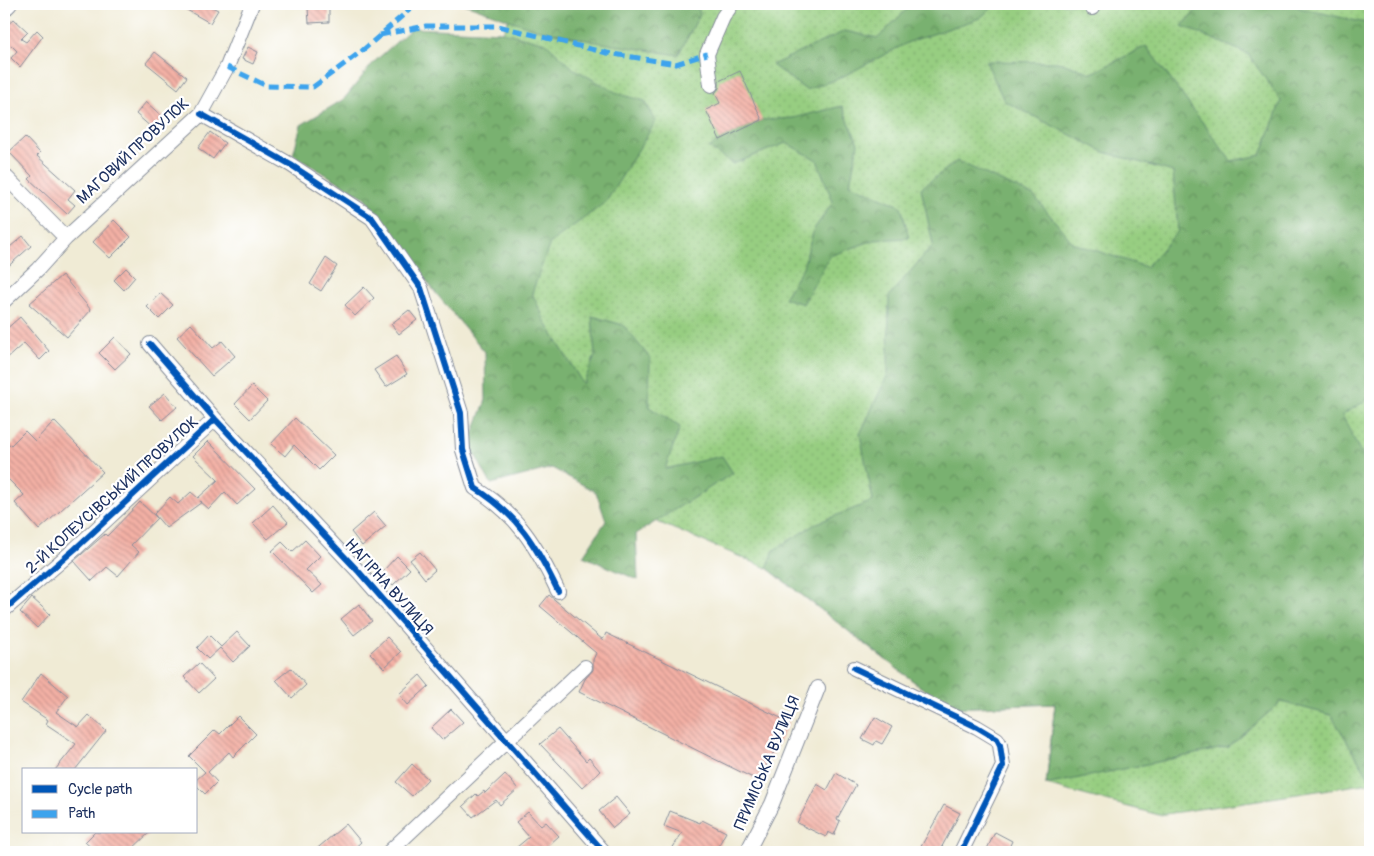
<svg xmlns="http://www.w3.org/2000/svg" width="1374" height="856" font-family="Pangolin,sans-serif">
<defs>
<pattern id="grass-dots" width="8" height="8" patternUnits="userSpaceOnUse" patternTransform="scale(1.25)"><rect width="8" height="8" fill="#97ce81"/><path d="M2 2h.1M6 6h.1" fill="none" stroke="#82b172" stroke-width="1.8" stroke-linecap="round"/></pattern>
<pattern id="forest-crowns" width="20" height="18" patternUnits="userSpaceOnUse" patternTransform="scale(1.25)"><rect width="20" height="18" fill="#79b16f"/><path d="M2 6a3 3 0 1 1 6 0M12 15a3 3 0 1 1 6 0" fill="none" stroke="#62905e"/></pattern>
<pattern id="building-back-hatch" width="6" height="6" patternUnits="userSpaceOnUse" patternTransform="scale(1.25)"><rect width="6" height="6" fill="#f4b1a5"/><path d="M-1 5l2 2M0 0l6 6M5-1l2 2" fill="none" stroke="#c5908a"/></pattern>
</defs>
<rect width="100%" height="100%" fill="#fff"/>
<filter id="ink" filterUnits="userSpaceOnUse"><feTurbulence type="fractalNoise" baseFrequency=".02" numOctaves="2"/><feDisplacementMap in="SourceGraphic" scale="10" xChannelSelector="R" yChannelSelector="G"/><feConvolveMatrix kernelMatrix="1 2 1 2 8 2 1 2 1" color-interpolation-filters="sRGB"/></filter>
<filter id="wash" filterUnits="userSpaceOnUse"><feTurbulence type="fractalNoise" baseFrequency=".0096" numOctaves="4" result="noise"/><feDisplacementMap in="SourceGraphic" scale="20" xChannelSelector="R" yChannelSelector="G"/><feGaussianBlur stdDeviation="1.12" result="paint"/><feColorMatrix in="noise" values="0 0 0 0 0 0 0 0 0 0 0 0 0 0 0 0 0 1.4 0 .05"/><feComposite in="paint" operator="in"/></filter>
<g filter="url(#wash)">
<rect width="100%" height="100%" fill="#f0ebd5"/>
<path fill="url(#grass-dots)" stroke="#597e70" d="M515 4H1370V783L1159 815 1046 785 1055 704 948 708 767 568 643 516 422 220Z"/>
<path fill="url(#forest-crowns)" stroke="#4a7066" d="M465 4H697L700 14 678 55 596 42 535 29Z
M912 4H996L980 18 909 42 840 78 806 90 772 65 845 31 878 38Z
M1202 4H1293L1300 8 1370 24V398L1342 415 1370 471V779L1331 715 1281 702 1229 747 1046 785 1055 704 948 708 767 568 774 550 817 523 873 501 860 434 888 374 889 296 933 245 921 188 957 161 1034 196 1073 243 1146 267 1178 231 1173 172 1104 152 1004 101 986 61 1058 62 1092 73 1146 46 1231 161 1261 155 1281 101 1248 54 1182 26Z
M412 28 503 32 546 43 574 69 619 94 645 101 656 121 606 202 550 243 532 293 546 323 583 384 595 356 592 316 623 325 650 358 649 407 680 427 665 469 722 456 733 473 636 534 638 580 583 556 606 521 596 492 552 468 491 484 469 444 486 400 485 352 435 292 364 197 293 155 301 125 344 99 374 62Z
M842 106 858 143 850 184 901 206 909 238 874 240 830 256 803 304 784 298 803 267 814 229 833 202 817 160 786 143 733 164 709 148 720 140 762 120 793 118Z"/>
<g id="blocks">
<path fill="url(#building-back-hatch)" d="M176 4H206L218 10 210 23Z
M314 4H329V22L309 23 308 8H314Z
M14 19 28 32 21 39 26 42 37 30 43 36 20 67 11 58 17 51 4 38V26L5 27Z
M248 47 258 52 253 64 242 59Z
M155 52 187 77 178 89 146 63Z
M740 71 762 120 720 140 706 110 720 103 715 93 719 88V81Z
M146 102 164 118 153 129 136 114Z
M210 132 225 143 213 159 198 148Z
M25 137 40 153 37 156 75 190 68 199 75 205 67 214 29 179 32 176 9 152Z
M114 220 131 237 110 258 93 242Z
M23 236 31 246 4 270V252Z
M326 258 337 266 321 291 310 284Z
M126 268 135 277 124 290 114 280Z
M62 275 91 310 67 337 29 304Z
M364 287 374 298 355 316 345 305Z
M160 293 173 305 159 319 147 307Z
M409 310 417 320 399 334 391 324Z
M20 317 49 351 40 360 24 343 4 361V331Z
M191 324 213 348 222 341 235 356 212 376 177 337Z
M115 337 131 354 115 369 99 353Z
M396 356 407 374 386 387 374 370Z
M252 386 267 401 250 419 235 404Z
M165 393 177 407 162 420 149 406Z
M295 418 334 455 319 470 294 445 285 456 271 444Z
M54 421 103 472 39 530 15 503 24 495 4 475V439L10 446 25 431 35 441Z
M208 441 255 489 237 505 225 492 209 509 200 501 202 502 166 528 154 514 170 497 178 504 191 492 198 498 218 480 193 456Z
M140 502 157 518 131 545 139 552 118 576 107 567 92 581 74 561 105 534 107 536Z
M273 505 288 522 268 539 253 523Z
M374 512 386 526 362 546 351 532Z
M305 540 320 556 306 570 322 585 313 593 272 551 282 542 292 552Z
M420 552 435 570 425 579 410 560Z
M397 556 410 569 393 585 381 573Z
M549 595 603 640 606 633 789 722 759 781 579 692 585 679 593 670V660L596 653 540 606Z
M32 598 50 614 37 628 20 612Z
M359 604 372 621 354 635 341 619Z
M237 632 250 646 233 662 220 648 208 659 197 648 209 635 221 647Z
M387 637 401 652 384 668 370 653Z
M199 663 214 679 199 693 184 677Z
M291 668 306 685 292 698 276 680Z
M41 673 68 696 56 712 78 727 89 715 106 731 75 770H55L76 744 46 724 48 720 21 702Z
M420 675 429 686 408 705 399 694Z
M451 709 463 722 442 740 431 728Z
M238 716 256 734 233 757 229 752 208 772 217 782 205 794 196 785V780L205 772 189 756 215 730 220 734Z
M875 717 892 727 882 744 876 741 874 745 862 739Z
M558 729 586 761 589 758 600 771 582 788 540 744Z
M412 764 428 779 412 796 396 782Z
M836 773 856 785 837 819 840 821 834 835 828 832 826 837 797 823 817 784 827 790Z
M505 774 518 789 500 805 496 800 473 817 463 806 476 794 478 796 484 791 485 793Z
M616 797 630 814 613 828 599 811Z
M944 805 960 813 939 852H918Z
M670 811 700 823 702 820 726 832 715 852H670L682 833 664 826Z
M528 812 541 826 546 822 559 836 541 852H511L529 837 516 822Z
M346 824 361 842 350 852H313Z
M95 832H150L129 852H96L85 842Z
M995 832 1012 841 1007 852H993L987 849Z"/>
</g>
</g>
<g filter="url(#ink)">
<use href="#blocks" fill-opacity="0" stroke="#868d9a" stroke-width="1"/>
<g fill="none" stroke-linecap="round" stroke-linejoin="round">
<g stroke="#868d9a" stroke-width="16">
<path id="minor" d="M1089 4 1092 8
M4 10 10 4
M711 85 707 54 723 17 732 4
M201 114 291 165 372 218 421 288 461 413 463 450 475 488C518 515 536 545 558 591
M4 175 66 238
M4 301 38 269 66 238 201 114 227 67 252 4
M150 344 215 419 359 572 604 852
M4 610 75 549 215 419
M854 668 977 727 997 739 1000 745 1003 766 961 852
M389 852 585 667
M747 852 772 804 818 688"/>
</g>
<use href="#minor" stroke="#fff" stroke-width="14"/>
<g stroke="#1b2f5e" stroke-width="5.5">
<path id="rail" d="M1369 4H1370"/>
</g>
<use href="#rail" stroke="#fff" stroke-width="4" stroke-dasharray="11" stroke-linecap="butt"/>
<path stroke="#3da3ed" stroke-width="5" stroke-dasharray="10 5" stroke-linecap="butt" d="M380 35 426 26H498L607 53 676 64 707 54
M227 67 267 86 313 87 362 51 409 10 413 4"/>
<g stroke="#fff" stroke-width="9">
<path id="cycleway" d="M201 114 291 165 372 218 421 288 461 413 463 450 475 488C518 515 536 545 558 591
M150 344 215 419 359 572 604 852
M4 610 75 549 215 419
M854 668 977 727 997 739 1000 745 1003 766 961 852"/>
</g>
<use href="#cycleway" stroke="#0057b8" stroke-width="6"/>
</g>
</g>
<g text-anchor="middle" dominant-baseline="central" stroke-width="4.5" stroke-linejoin="round" paint-order="stroke">
<g font-size="16" fill="#1b2f5e" stroke="#fff">
<text transform="translate(133 151) rotate(-43)">МАГОВИЙ ПРОВУЛОК</text>
<text transform="translate(112 495) rotate(-42)">2-Й КОЛЕУСІВСЬКИЙ ПРОВУЛОК</text>
<text transform="translate(389 587) rotate(48)">НАГІРНА ВУЛИЦЯ</text>
<text transform="translate(767 763) rotate(-67)">ПРИМІСЬКА ВУЛИЦЯ</text>
</g>
</g>
<rect width="1374" height="856" fill="none" stroke="#fff" stroke-width="20"/>
<rect x="22" y="768" width="175" height="65" fill="#ffffff" stroke="#a4acbf"/>
<rect x="32" y="785" width="25" height="8" fill="#0057b8" stroke="#a4acbf"/>
<text x="68" y="794" font-size="15" fill="#1b2f5e">Cycle path</text>
<rect x="32" y="810" width="25" height="8" fill="#3da3ed" stroke="#a4acbf"/>
<text x="68" y="818" font-size="15" fill="#1b2f5e">Path</text>
</svg>
